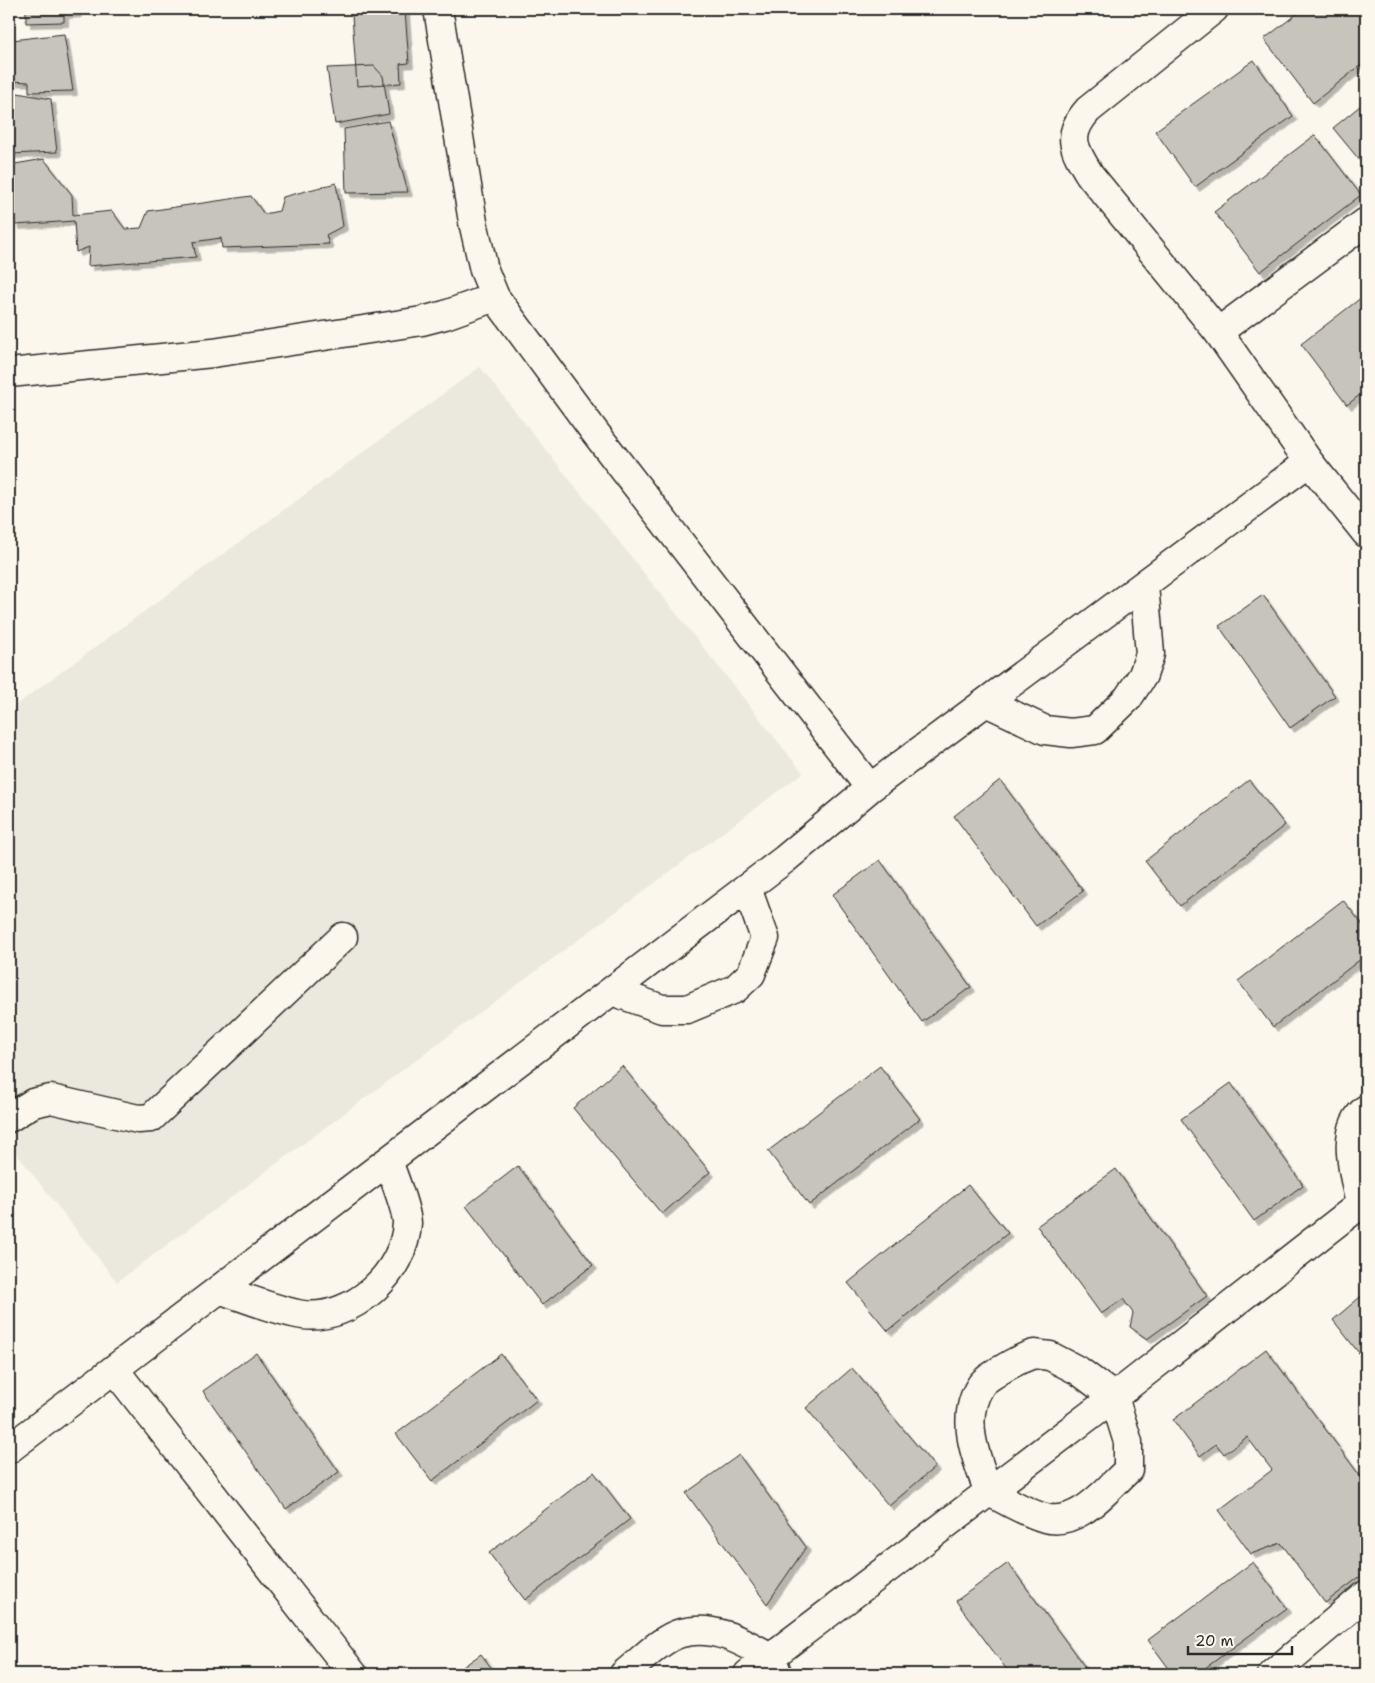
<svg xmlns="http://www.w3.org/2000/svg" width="1375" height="1683" font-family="'Shantell Sans',sans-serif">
<defs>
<filter id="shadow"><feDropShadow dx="4.5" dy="4.5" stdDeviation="0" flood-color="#0004"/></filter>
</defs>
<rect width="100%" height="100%" fill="#fbf7ec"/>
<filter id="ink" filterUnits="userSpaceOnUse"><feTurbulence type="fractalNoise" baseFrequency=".02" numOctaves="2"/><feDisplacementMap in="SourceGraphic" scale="10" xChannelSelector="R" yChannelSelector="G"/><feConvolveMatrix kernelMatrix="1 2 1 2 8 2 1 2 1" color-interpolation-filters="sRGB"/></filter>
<g filter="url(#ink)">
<path fill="#ebe8de" d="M480 367 803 773 117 1282 9 1144V710Z"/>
<path fill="#c7c4bc" stroke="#2b2b2b" filter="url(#shadow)" d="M26 9H76L77 13 64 14V22L26 23Z
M1303 9H1366V61L1313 103 1264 39Z
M405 11 409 63 400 64 401 83 357 86 352 15Z
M64 34 73 91 29 92V82L10 81 12 40Z
M1254 60 1293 116 1195 187 1155 131Z
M374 66 383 76 389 114 335 124 327 68Z
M12 92 51 99 57 152 9 154V109L16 107Z
M1366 101V168L1333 128Z
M388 121 408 192 346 193 344 129Z
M1315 135 1361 195 1260 272 1214 212Z
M44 159 72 195 73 215 112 211 125 229 141 228 148 211 251 196 264 214 279 211 283 197 336 183 343 226 326 235 329 244 222 248 221 238 193 242 196 257 88 266 89 247 76 252 74 221 15 225 9 165Z
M1366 294V390L1347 405 1301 344Z
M1263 595 1335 696 1290 728 1219 626Z
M1366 716V733L1358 724Z
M1000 780 1083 891 1036 926 954 816Z
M1249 780 1285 825 1180 906 1145 861Z
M880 860 971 987 922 1022 832 895Z
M1343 900 1366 929V955L1273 1027 1238 981Z
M622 1066 710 1172 662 1214 573 1108Z
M880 1066 920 1119 809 1205 768 1151Z
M1231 1083 1303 1185 1254 1221 1181 1119Z
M518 1166 593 1265 542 1305 466 1206Z
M1116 1169 1207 1296 1147 1339 1130 1327 1133 1313 1123 1299 1101 1314 1037 1226Z
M968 1185 1008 1233 888 1331 848 1283Z
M1366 1292V1362L1333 1320Z
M1266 1349 1366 1484V1572L1325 1603 1281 1543 1251 1554 1219 1510 1272 1470 1247 1437 1224 1454 1216 1444 1200 1456 1173 1420Z
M256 1353 339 1472 286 1509 203 1391Z
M501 1354 537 1400 432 1481 396 1434Z
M852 1368 935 1467 889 1506 806 1408Z
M739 1455 806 1547 767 1604 686 1493Z
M594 1472 630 1519 525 1600 489 1553Z
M1253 1562 1287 1608 1197 1674H1173L1148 1640Z
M1008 1563 1090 1674H1010L956 1601Z
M481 1654 496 1674H453Z"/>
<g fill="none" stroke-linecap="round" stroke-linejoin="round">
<g stroke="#2b2b2b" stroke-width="31">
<path id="minor" d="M438 9 473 222 484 270 495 297 594 431 870 788
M1214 9 1088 110C1065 136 1074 149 1090 175L1218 332 1309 462 1366 533
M1218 332 1366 222
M9 373 213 353 422 321 445 315 495 297
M986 702 1045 730 1071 733 1095 730 1128 698 1143 675 1150 654 1144 585
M612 991 662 1009H687L735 989 751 974 765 938 747 888
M1366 1109C1339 1130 1355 1176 1360 1205L1366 1208
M9 1118 33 1103 51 1099 138 1119 151 1118 343 937
M219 1289C243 1297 280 1312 303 1315 353 1321 405 1272 407 1223 407 1210 393 1175 388 1161
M1034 1354 1050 1356 1079 1371 1114 1397 1128 1442V1470C1106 1490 1078 1527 1045 1518 1026 1513 1006 1500 989 1492 976 1459 959 1418 981 1385 985 1379 994 1375 999 1371 1011 1364 1020 1358 1034 1354Z
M114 1369 353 1674
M9 1449 785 859 870 788 1309 462
M624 1674C641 1661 660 1639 681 1633 714 1624 744 1642 772 1658L777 1673
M748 1674 1114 1397 1366 1200
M1272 1674 1366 1595"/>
</g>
<use href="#minor" stroke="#fbf7ec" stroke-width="28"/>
</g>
</g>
<rect width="1375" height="1683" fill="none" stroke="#fbf7ec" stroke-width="30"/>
<rect x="15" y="15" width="1345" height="1653" fill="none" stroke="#2b2b2b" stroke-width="2" filter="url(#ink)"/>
<path d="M1188 1646v8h104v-8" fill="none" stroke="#2b2b2b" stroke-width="2.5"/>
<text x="1195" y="1646" font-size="15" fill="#2b2b2b" stroke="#fbf7ec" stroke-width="4" paint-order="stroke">20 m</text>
</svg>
